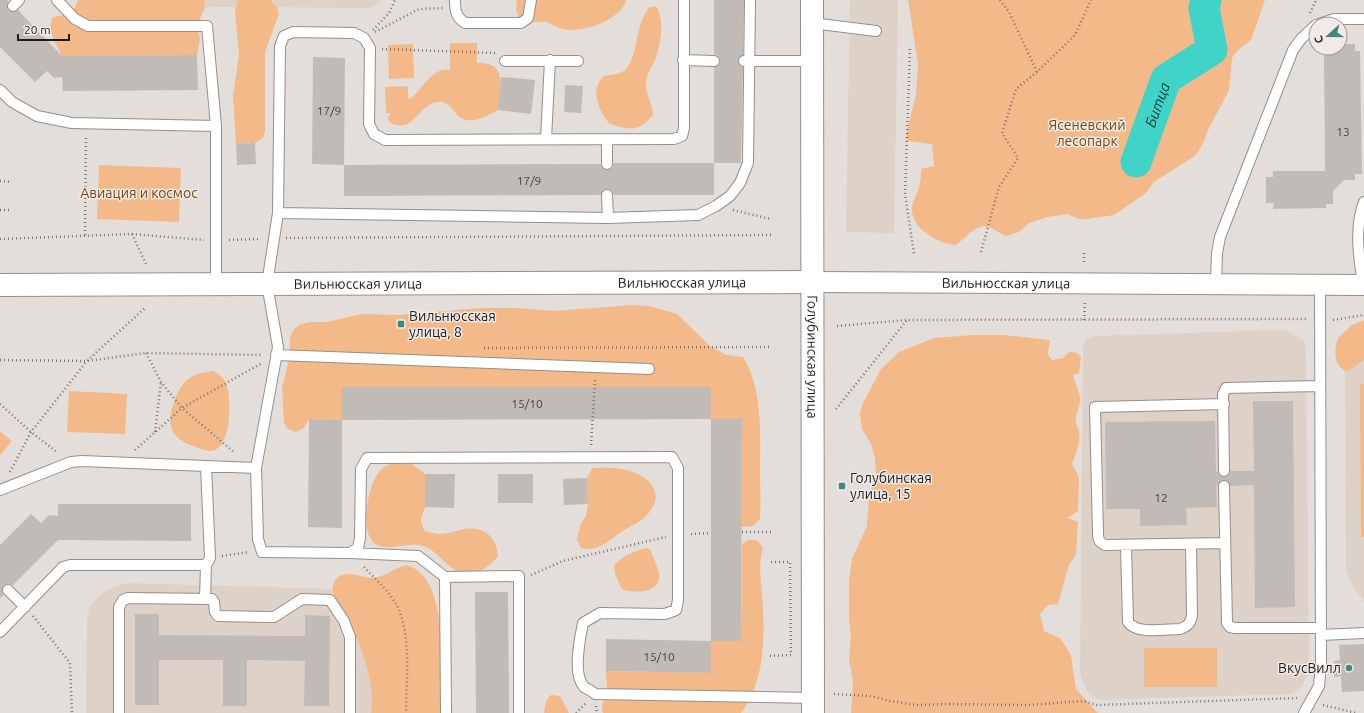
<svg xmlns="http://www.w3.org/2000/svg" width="1364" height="713" font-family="Ubuntu,sans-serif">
<rect width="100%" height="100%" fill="#e4deda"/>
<path fill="#ded1c8" d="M97 0H382L376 5 368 8 109 6Z
M850 0H898L894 233 846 232Z
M1282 330 1290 332 1304 341 1306 349 1309 665 1304 683 1299 690 1290 694 1099 700 1089 694 1083 683 1080 672 1083 345 1087 339 1095 336Z
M1364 338V602L1350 581 1346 569 1345 358Z
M126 583 364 590 387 713H86L87 619 90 606 102 593 113 587Z"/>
<path fill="#f4b989" d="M78 0H204L205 8 197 25 200 39 197 55 62 56C56 43 46 31 53 17L64 15 74 9Z
M238 0H270L277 7 279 14 265 52V131L263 138 255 143 236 144 233 96 239 54 235 12Z
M517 0H626V1C620 20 582 34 563 29 557 28 552 24 546 22 538 20 528 26 522 20 515 14 516 8 517 0Z
M908 0H1265L1251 40 1236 52 1232 58 1229 90 1226 96 1209 128 1204 141 1198 152 1193 157 1154 182 1146 193 1114 215 1088 219H1079L1067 214 1048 217 1029 223 1019 232 1006 236C1000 234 995 229 989 227 976 223 965 239 956 245 939 244 910 228 912 208 913 200 917 195 919 187 921 182 921 174 921 169L934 166 932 144 907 141 906 135 916 94 918 64Z
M656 6C665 21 661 41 656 57 653 66 647 72 646 83 645 94 653 104 653 115 639 132 630 130 610 124 599 112 589 89 604 76 610 74 617 75 622 72 640 61 633 25 650 7Z
M450 43H477V63C509 61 500 89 498 110 449 139 460 98 437 102 418 105 412 136 390 122L388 119 390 113H386L385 87 408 86V99L411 98C424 88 431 67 450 70Z
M413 44 414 78 389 79 388 45Z
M99 165 181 168 179 222 97 219Z
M632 305 650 306 677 314 710 346 726 355 743 357C763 389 760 433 760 469 760 486 761 502 760 519L753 526 741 527 742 419H711V387H342V420L309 419 304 428 296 432 288 429 284 423 282 388 290 354V337L294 329 301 324 310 322H327L361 314 398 315 481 308H517L553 311Z
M1364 320V359L1352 369 1345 371C1333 364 1334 350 1338 338L1352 325Z
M973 335H1004L1050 340 1048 354 1052 360 1063 358 1069 352 1077 353 1081 357 1079 373 1073 375C1075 384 1081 392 1080 402 1079 409 1075 415 1076 423 1076 426 1078 428 1079 431 1081 443 1076 454 1072 464L1079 477 1078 511 1067 518 1078 522 1076 555 1069 565 1058 604 1048 605 1040 614 1044 631 1060 638 1071 655 1076 689 1098 713H851L853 682 849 659 851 636 849 620V581L852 559 867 526 869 496 876 475 875 458 871 444 862 429 860 413 863 403 881 369 899 352 934 338Z
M213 371C219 374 223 377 226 383 232 398 232 449 211 451 205 451 199 448 193 446 184 443 174 437 171 427 168 413 177 388 188 379 194 374 205 372 213 371Z
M1360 384H1364V537H1361Z
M69 391 127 394 125 434 67 432Z
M0 431 12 441 0 455Z
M396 461 412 464 425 474C425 484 427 497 425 507 422 520 418 517 425 531 430 532 435 534 440 534 449 534 457 530 465 529 485 526 497 538 498 556 492 564 483 571 473 572 469 572 464 573 461 572 446 569 438 550 423 546 408 541 386 554 373 542 360 529 368 488 377 475 381 468 389 464 396 461Z
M592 468C603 468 615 467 626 470 649 475 667 494 647 515 640 523 630 526 621 532 608 541 599 552 581 548L577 540 581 523 586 516 588 504 587 478Z
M748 540H757L763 548C758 567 761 576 762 594 765 634 766 679 741 713H603L602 706 607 689 606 671 710 673 711 641H741L742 544Z
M647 548 650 549C653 557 657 565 659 574 661 594 635 594 622 589L615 574 614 565C623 556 634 551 647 548Z
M407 565C452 579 440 675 440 713H371C376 689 363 649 352 628 346 617 338 608 334 596 332 591 332 584 336 579 345 569 360 577 371 578 385 578 394 567 407 565Z
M1144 648H1217V687H1144Z
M551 695 560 696 569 713H544L546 701Z"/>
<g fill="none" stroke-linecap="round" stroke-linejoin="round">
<path stroke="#40d3c7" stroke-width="31" id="s1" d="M1136 162 1166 79 1212 50 1204 8 1206 0"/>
</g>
<path fill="#c0bbb6" d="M0 0H8V10L12 12 18 10 62 56 197 55 198 90 63 91 62 77 54 78 47 71 35 82 0 47Z
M714 0H744L743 55 738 61 739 65 743 67 741 163H714V67L719 65 720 61 718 56 714 54Z
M1340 44H1355V51H1360L1362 174H1355V180H1344L1333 191V204H1326V208L1273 209 1274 203H1266V177H1273V171H1325L1324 52H1330V48H1340Z
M313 57 345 58 344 165 312 164Z
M501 77 535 80 531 114 498 110Z
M565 85 583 86 581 113 564 112Z
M255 143 256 164 237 165 236 144Z
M614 163H714V195H614L612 191 607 189 603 190 601 195 344 196V165L600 164 602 168 607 170 612 168Z
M342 387H711V419L342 420Z
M1253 401H1293L1295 607 1255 608 1254 485 1230 486 1227 481 1221 480 1216 486 1217 507 1186 508 1187 525 1140 526V509H1106L1105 422 1215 421 1216 471 1221 476 1224 477 1229 474 1230 471H1254Z
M309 419 342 420V528L308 527Z
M711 419H742L741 641H711Z
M425 474H455L454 508 425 507Z
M498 474H533V503H498Z
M587 478 588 504 564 505 563 479Z
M58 504H191V541L58 540 13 585 7 584 3 586 2 591 4 595 0 598V545L31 514 41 523 49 515 58 516Z
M475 592H508L509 713H476Z
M135 614H159V635L305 636V615L330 616 329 706H304L305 661 247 660V706H223V660H159V705H135Z
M606 639 711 641V673L606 671Z
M1364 644V691L1342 692 1341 676 1334 677V661L1340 660 1339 645Z"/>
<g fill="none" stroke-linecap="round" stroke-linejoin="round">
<g stroke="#948f8b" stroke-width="12">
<path id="lane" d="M57 0 75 19 88 26H207L216 126V284
M455 0C455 11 456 17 465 23H521L528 18 531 0
M750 0 748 163 740 183 730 196 716 206 698 215 608 218 278 213 267 284 278 347 256 468 258 539 262 552 350 553 358 548 360 538 361 469 367 458 672 457 678 468V600L676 610 665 614 600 613 583 623C580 638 572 674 584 687 587 689 592 691 595 694L813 698
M13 6 19 0
M812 23 876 31
M1319 24 1334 19H1364
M683 60 714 61
M505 61H578
M744 61H812
M0 90 12 102 37 116 72 123 216 126
M546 139 550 60
M607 139V164
M607 195 608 218
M278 213 280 46 284 36 293 32 354 33 364 38 370 48 369 124 374 134 385 140 674 139 682 136 684 128V0
M1216 284 1217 253 1220 237 1293 50 1301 39 1316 25
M1363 285C1359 258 1354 228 1364 202
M276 355 649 369
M1224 404 1095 407 1098 533C1098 540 1099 542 1105 545L1225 543
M1224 471 1223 394 1226 388 1319 386
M1224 486 1227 623 1230 627 1235 628H1321
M0 490 71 462 82 461 256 468
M1126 545 1128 622C1137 635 1166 629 1180 629 1188 626 1190 624 1192 616L1191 544
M350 553 418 556 445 577 446 713
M445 577 519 576V713
M8 590 25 607
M205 599 206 565
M0 632 63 567 70 565H206L210 558 206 466
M1321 635 1364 633
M119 713V607L123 600 128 598 212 599 214 602 215 612 218 616 274 617 302 599 330 600 344 621 350 637V713
M1304 713 1319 686 1321 664 1320 284"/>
</g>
<g stroke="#948f8b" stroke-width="22">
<g id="street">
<path id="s2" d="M812 282 1364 285"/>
</g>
</g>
<g stroke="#948f8b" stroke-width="24">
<g id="secondary">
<path id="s3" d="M812 0 813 713"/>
<path id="s4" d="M0 285 812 282"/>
</g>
</g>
<path stroke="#797573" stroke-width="2.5" stroke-dasharray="1 3" stroke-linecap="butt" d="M1000 0 1009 12 1037 72
M1310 13 1316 0
M373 30 389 13 395 0
M375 32 419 9 443 8
M382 49 495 53
M910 49 905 194 914 254
M0 181 12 182
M0 210H10
M733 210 771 219
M132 234 147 266
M85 235 86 136
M286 238 772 235
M0 239 132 234 204 240
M229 240 261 239
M981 252 999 187 1018 158 1002 133 1016 89 1037 72 1075 35 1091 0
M1084 253V265
M1084 320 1085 302
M1333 320 1364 315
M837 326 907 320 1308 319
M484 348 769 347
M146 353 161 382 182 408 235 453
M0 360 87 361 146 353 263 355
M0 404 31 432 57 452
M836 409 907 320
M155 432 161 382
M591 445 595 380
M135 450 182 408 262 363
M10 472 31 432 87 361 145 308
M742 532H771
M691 534 711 533
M222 556 249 552
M364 567C375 579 388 590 396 604 412 632 406 681 406 713
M531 575 563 561 666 537
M33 616 70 663 72 713
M770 656 791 655 790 562H771
M834 694 871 696 890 701 917 705 947 704 1028 705 1083 701 1097 705 1297 698
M1323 705 1356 713
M596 706 597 713
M576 713 586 703"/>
<use href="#lane" stroke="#fff" stroke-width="10"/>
<use href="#street" stroke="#fff" stroke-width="20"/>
<use href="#secondary" stroke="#fff" stroke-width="22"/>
</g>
<g fill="#408780" stroke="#f1ebe7" stroke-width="1.5">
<rect x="397" y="320" width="8" height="8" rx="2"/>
<rect x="838" y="482" width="8" height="8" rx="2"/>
<circle cx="1349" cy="668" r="4"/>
</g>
<g text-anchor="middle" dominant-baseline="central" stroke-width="3" stroke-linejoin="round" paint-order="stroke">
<g font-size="12" fill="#464442">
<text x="329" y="110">17/9</text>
<text x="1343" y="131">13</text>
<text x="529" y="180">17/9</text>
<text x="527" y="403">15/10</text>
<text x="1161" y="497">12</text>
<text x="659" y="656">15/10</text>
</g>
<g font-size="14" fill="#774515" stroke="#f1ebe7">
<text x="1087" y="125">Ясеневский<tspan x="1087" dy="16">лесопарк</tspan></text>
<text x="139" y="193">Авиация и космос</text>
</g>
<g font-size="14" fill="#1e1c1b" stroke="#f1ebe7">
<text stroke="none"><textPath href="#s4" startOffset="682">Вильнюсская улица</textPath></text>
<text stroke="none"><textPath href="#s4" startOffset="358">Вильнюсская улица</textPath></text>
<text stroke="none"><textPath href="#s2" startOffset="194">Вильнюсская улица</textPath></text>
<text stroke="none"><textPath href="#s3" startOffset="357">Голубинская улица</textPath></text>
</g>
<g font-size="14" fill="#1e1c1b" stroke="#f1ebe7" text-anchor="start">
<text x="409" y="316">Вильнюсская<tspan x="409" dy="16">улица, 8</tspan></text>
<text x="850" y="478">Голубинская<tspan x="850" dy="16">улица, 15</tspan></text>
<text x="1341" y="668" text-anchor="end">ВкусВилл</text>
</g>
<g font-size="15" font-style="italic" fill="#00423d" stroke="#f1ebe7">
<text stroke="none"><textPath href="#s1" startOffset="61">Битца</textPath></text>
</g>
</g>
<g transform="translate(1328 36) rotate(249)"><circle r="19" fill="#f1ebe7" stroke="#9d9895"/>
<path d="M0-3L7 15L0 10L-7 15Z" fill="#408780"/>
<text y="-6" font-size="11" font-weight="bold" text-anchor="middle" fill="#1e1c1b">С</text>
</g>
<path d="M18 34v6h51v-6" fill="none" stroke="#1e1c1b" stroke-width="2"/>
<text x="24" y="34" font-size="12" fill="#1e1c1b" stroke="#f1ebe7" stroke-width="3" paint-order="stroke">20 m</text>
</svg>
